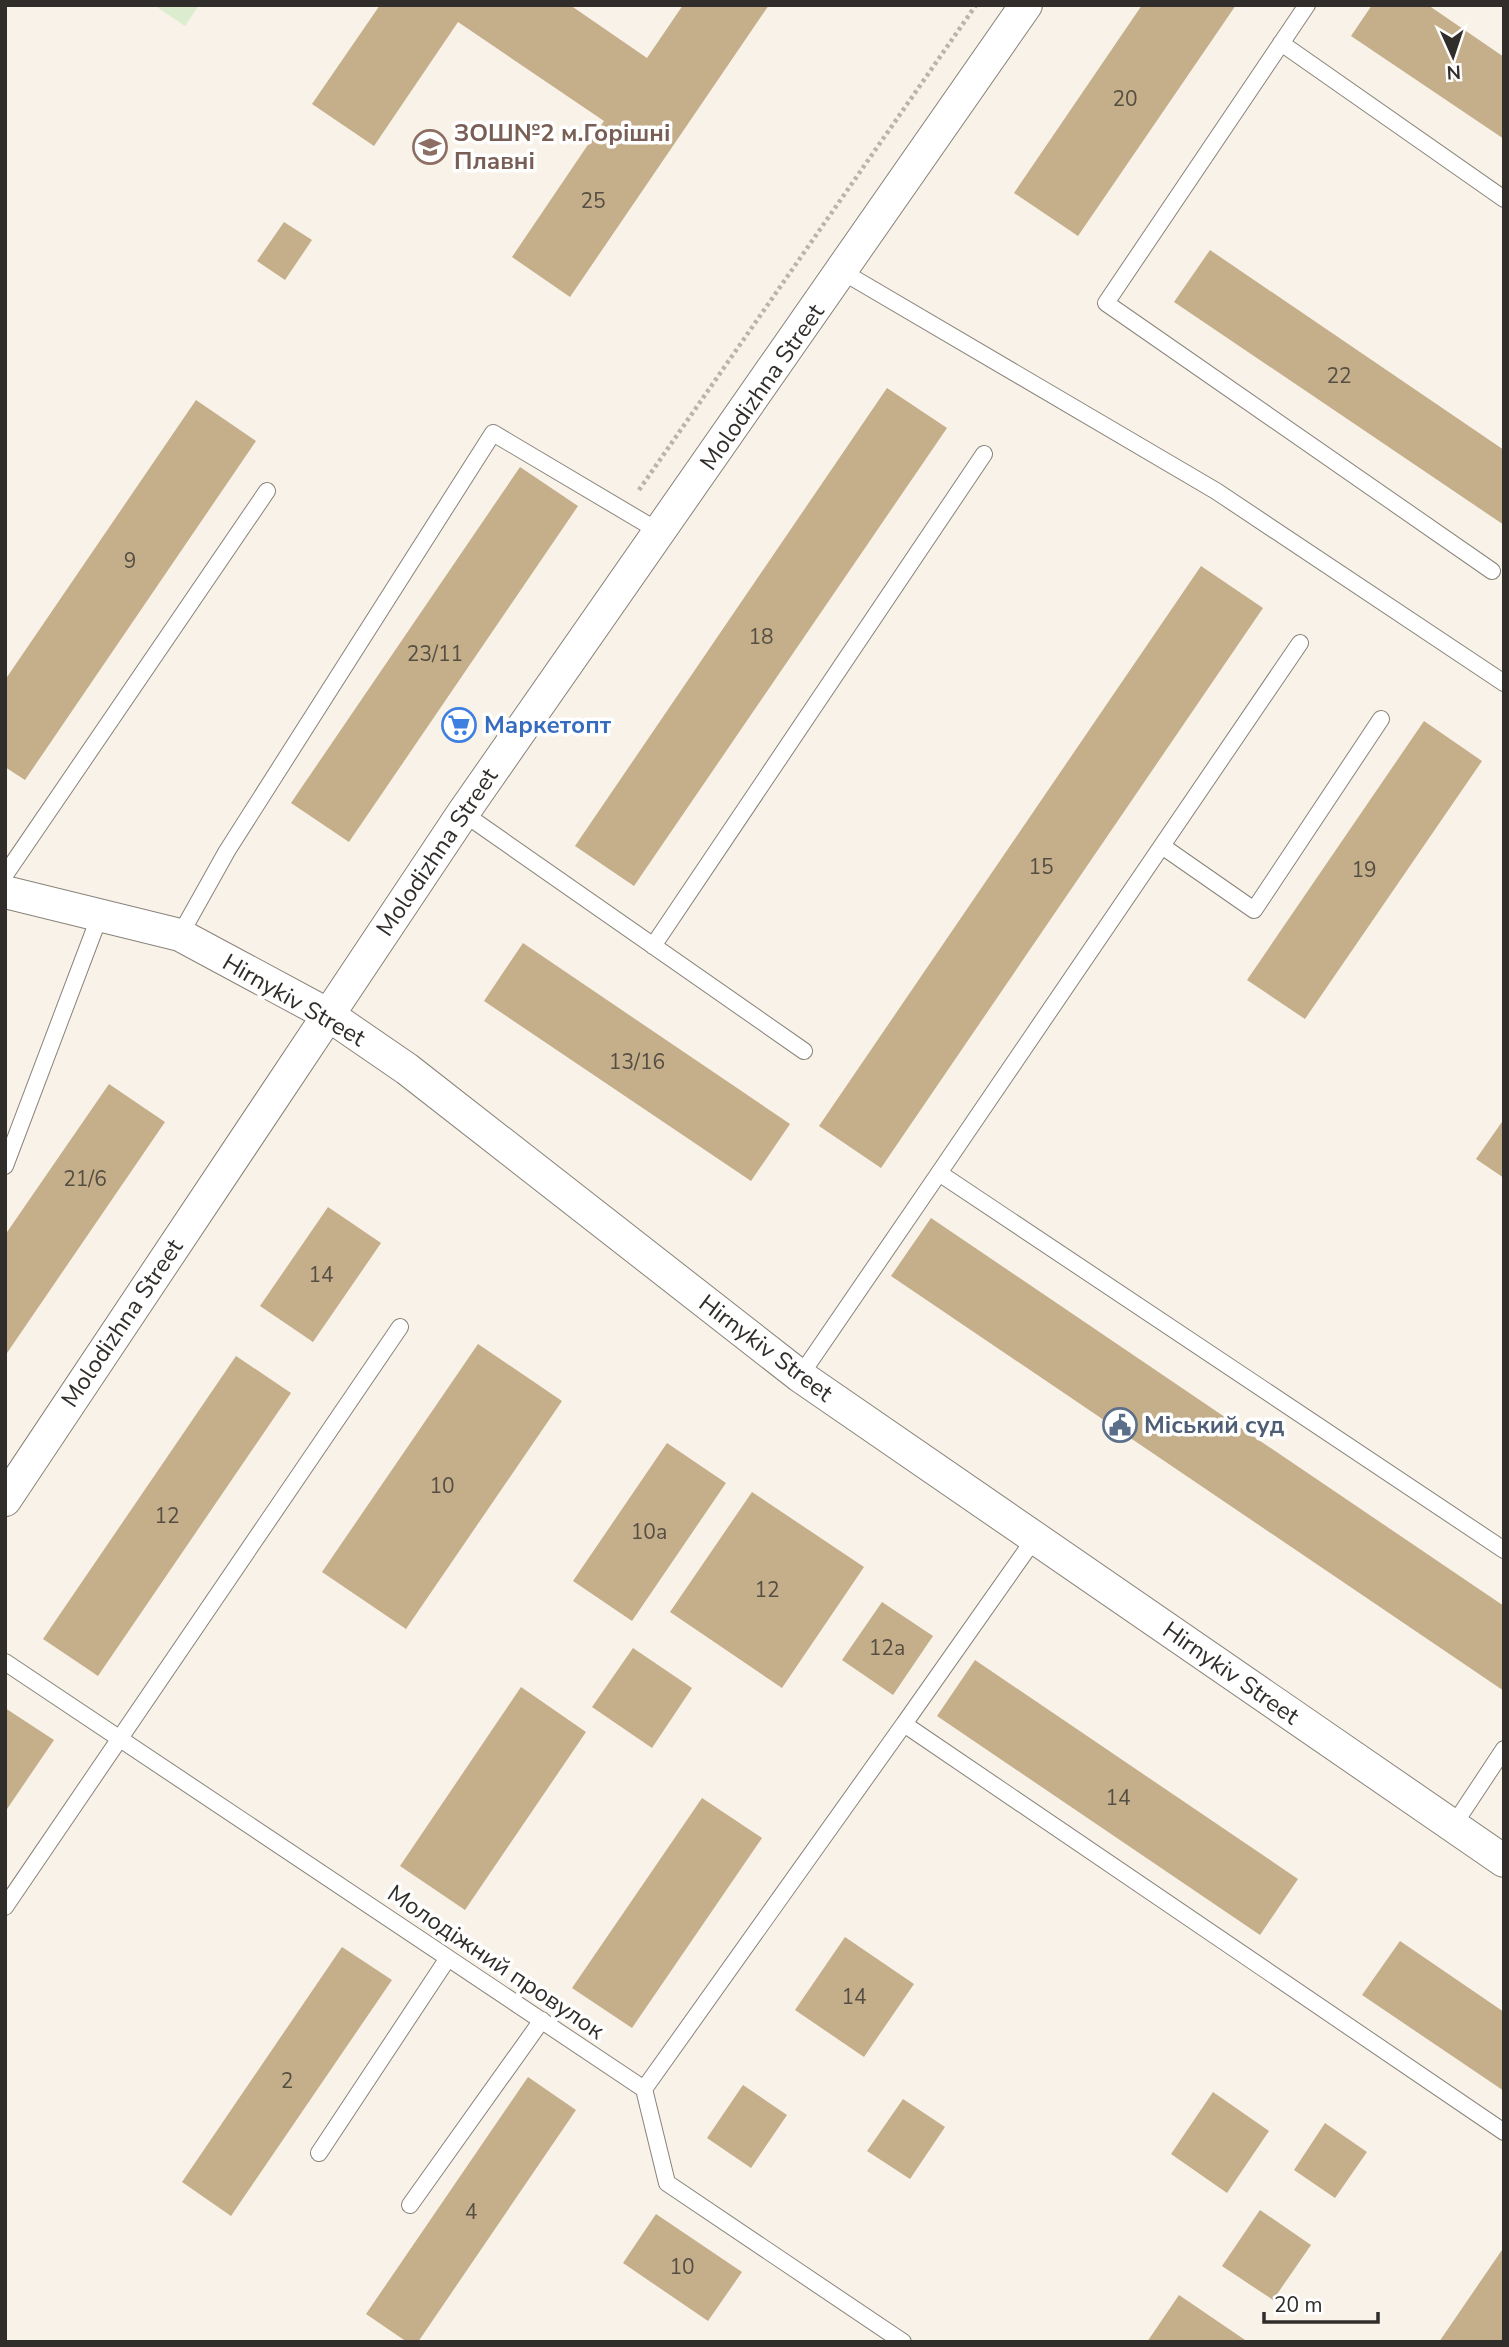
<svg xmlns="http://www.w3.org/2000/svg" width="1509" height="2347" font-family="'Nunito Sans',sans-serif">
<rect width="100%" height="100%" fill="#f9f2e8"/>
<path fill="#dbeccf" d="M154 5H199L185 26Z"/>
<path fill="#c5af8b" d="M380 5H570L647 58 683 5H769L570 297 512 257 604 121 458 22 374 146 312 104Z
M1142 5H1236L1078 236 1014 193Z
M1372 5H1428L1504 57V139L1351 36Z
M284 222 312 240 285 280 257 261Z
M1210 250 1504 450V525L1174 302Z
M887 388 947 428 634 886 575 846Z
M196 400 256 441 25 780 5 767V680Z
M520 467 578 506 349 842 291 803Z
M1201 566 1263 608 881 1168 819 1126Z
M1424 721 1482 761 1305 1019 1247 980Z
M523 943 790 1124 751 1181 484 1001Z
M109 1084 165 1122 5 1356V1235Z
M1504 1119V1178L1476 1159Z
M328 1207 381 1243 313 1342 260 1306Z
M931 1218 1504 1606V1691L891 1276Z
M478 1344 562 1401 406 1629 322 1572Z
M236 1356 291 1393 98 1676 43 1639Z
M667 1443 726 1483 632 1621 573 1581Z
M752 1492 864 1567 782 1688 670 1612Z
M882 1602 933 1636 893 1695 842 1660Z
M633 1648 692 1688 652 1748 592 1707Z
M975 1660 1298 1879 1260 1935 937 1716Z
M521 1687 586 1732 465 1910 400 1866Z
M5 1708 54 1740 5 1812Z
M702 1798 762 1838 632 2028 572 1988Z
M845 1937 914 1984 864 2057 795 2010Z
M1400 1941 1504 2012V2091L1362 1995Z
M342 1947 392 1980 231 2216 182 2182Z
M528 2077 576 2110 418 2342H407L366 2314Z
M743 2085 787 2115 751 2168 707 2138Z
M1213 2092 1269 2131 1227 2193 1171 2154Z
M903 2099 945 2127 910 2179 867 2151Z
M1325 2123 1367 2152 1335 2198 1294 2170Z
M1260 2210 1311 2245 1273 2300 1222 2266Z
M656 2214 742 2272 708 2321 623 2263Z
M1504 2247V2342H1439Z
M1179 2295 1248 2342H1147Z"/>
<g fill="none" stroke-linecap="round" stroke-linejoin="round">
<g stroke="#89837a" stroke-width="18">
<path id="lane" d="M1307 5 1106 303 1492 571
M1281 43 1504 199
M843 272 1216 491 1504 683
M463 813 804 1051
M1162 846 1254 910 1381 719
M5 875 267 491
M180 935 227 851 493 433 660 532
M653 946 984 454
M5 1166 100 915
M939 1173 1300 643
M800 1376 939 1173 1504 1550
M5 1662 644 2089 667 2183 903 2342
M904 1724 1035 1538
M1453 1826 1504 1749
M5 1907 400 1327
M644 2089 904 1724 1504 2132
M319 2153 448 1958
M410 2205 542 2020"/>
</g>
<g stroke="#89837a" stroke-width="34">
<path id="street" d="M5 892 180 935 327 1014 407 1069 800 1376 1504 1861
M5 1500 463 813 1026 5"/>
</g>
<path stroke="#bab4ac" stroke-width="4.5" stroke-dasharray="3.5 3.5" stroke-linecap="butt" d="M639 490 976 5"/>
<use href="#lane" stroke="#fff" stroke-width="16"/>
<use href="#street" stroke="#fff" stroke-width="32"/>
</g>
<defs>
<g id="school-ring" transform="scale(1.75)"><circle r="9.5" fill="#fff" stroke="#8d6e63" stroke-width="1.5"/><path d="M0-5L7-2L0 1L-7-2ZM-4 1L0 2.5L4 1V4Q0 6-4 4Z" fill="#8d6e63"/></g>
<g id="supermarket-ring" transform="scale(1.75)"><circle r="9.5" fill="#fff" stroke="#3f7fe0" stroke-width="1.5"/><path d="M-6-5.5h2.5l.6 2H6L4.5 2H-2.5L-4.4-4H-6ZM-1.5 3.2a1.3 1.3 0 1 0 .1 0ZM3 3.2a1.3 1.3 0 1 0 .1 0Z" fill="#3f7fe0"/></g>
<g id="civic-ring" transform="scale(1.75)"><circle r="9.5" fill="#fff" stroke="#5c6f8a" stroke-width="1.5"/><path d="M-.6-6.5H3V-4.5H.6V-3L4-1V1h2V6H-6V1h2V-1L-.6-3ZM-1.2 2.5V6h2.4V2.5Z" fill="#5c6f8a"/></g>
</defs>
<g fill-rule="evenodd">
<use href="#school-ring" x="430" y="147"/>
<use href="#supermarket-ring" x="459" y="725"/>
<use href="#civic-ring" x="1120" y="1425"/>
</g>
<g text-anchor="middle" dominant-baseline="central" stroke-width="7" stroke-linejoin="round" paint-order="stroke">
<g font-size="21" fill="#554e42">
<text x="1125" y="99">20</text>
<text x="593" y="201">25</text>
<text x="1339" y="376">22</text>
<text x="130" y="561">9</text>
<text x="761" y="637">18</text>
<text x="435" y="654">23/11</text>
<text x="1041" y="867">15</text>
<text x="1364" y="870">19</text>
<text x="637" y="1062">13/16</text>
<text x="85" y="1179">21/6</text>
<text x="321" y="1275">14</text>
<text x="442" y="1486">10</text>
<text x="167" y="1516">12</text>
<text x="649" y="1532">10а</text>
<text x="767" y="1590">12</text>
<text x="887" y="1648">12а</text>
<text x="1118" y="1798">14</text>
<text x="854" y="1997">14</text>
<text x="287" y="2081">2</text>
<text x="471" y="2212">4</text>
<text x="682" y="2267">10</text>
</g>
<g font-size="24" font-weight="bold" fill="#785e54" stroke="#fff" text-anchor="start">
<text x="454" y="133">ЗОШ№2 м.Горішні<tspan x="454" dy="28">Плавні</tspan></text>
</g>
<g font-size="24" fill="#302d2a" stroke="#fff">
<text transform="translate(762 387) rotate(-55)">Molodizhna Street</text>
<text transform="translate(437 852) rotate(-56)">Molodizhna Street</text>
<text transform="translate(294 1000) rotate(30)">Hirnykiv Street</text>
<text transform="translate(122 1323) rotate(-56)">Molodizhna Street</text>
<text transform="translate(766 1348) rotate(37)">Hirnykiv Street</text>
<text transform="translate(1231 1673) rotate(35)">Hirnykiv Street</text>
<text transform="translate(496 1962) rotate(34)">Молодіжний провулок</text>
</g>
<g font-size="24" font-weight="bold" fill="#366cbe" stroke="#fff" text-anchor="start">
<text x="484" y="725">Маркетопт</text>
</g>
<g font-size="24" font-weight="bold" fill="#4e5e75" stroke="#fff" text-anchor="start">
<text x="1144" y="1425">Міський суд</text>
</g>
</g>
<rect width="1509" height="2347" fill="none" stroke="#302d2a" stroke-width="14"/>
<g transform="translate(1453 56) rotate(177)" stroke="#ffffff" stroke-width="5" paint-order="stroke">
<path d="M0-5L12 26L0 18L-12 26Z" fill="#302d2a"/>
<text y="-10" font-size="19" font-weight="bold" text-anchor="middle" fill="#302d2a">N</text>
</g>
<path d="M1264 2312v10h114v-10" fill="none" stroke="#302d2a" stroke-width="3.5"/>
<text x="1274" y="2312" font-size="21" fill="#302d2a" stroke="#ffffff" stroke-width="5" paint-order="stroke">20 m</text>
</svg>
